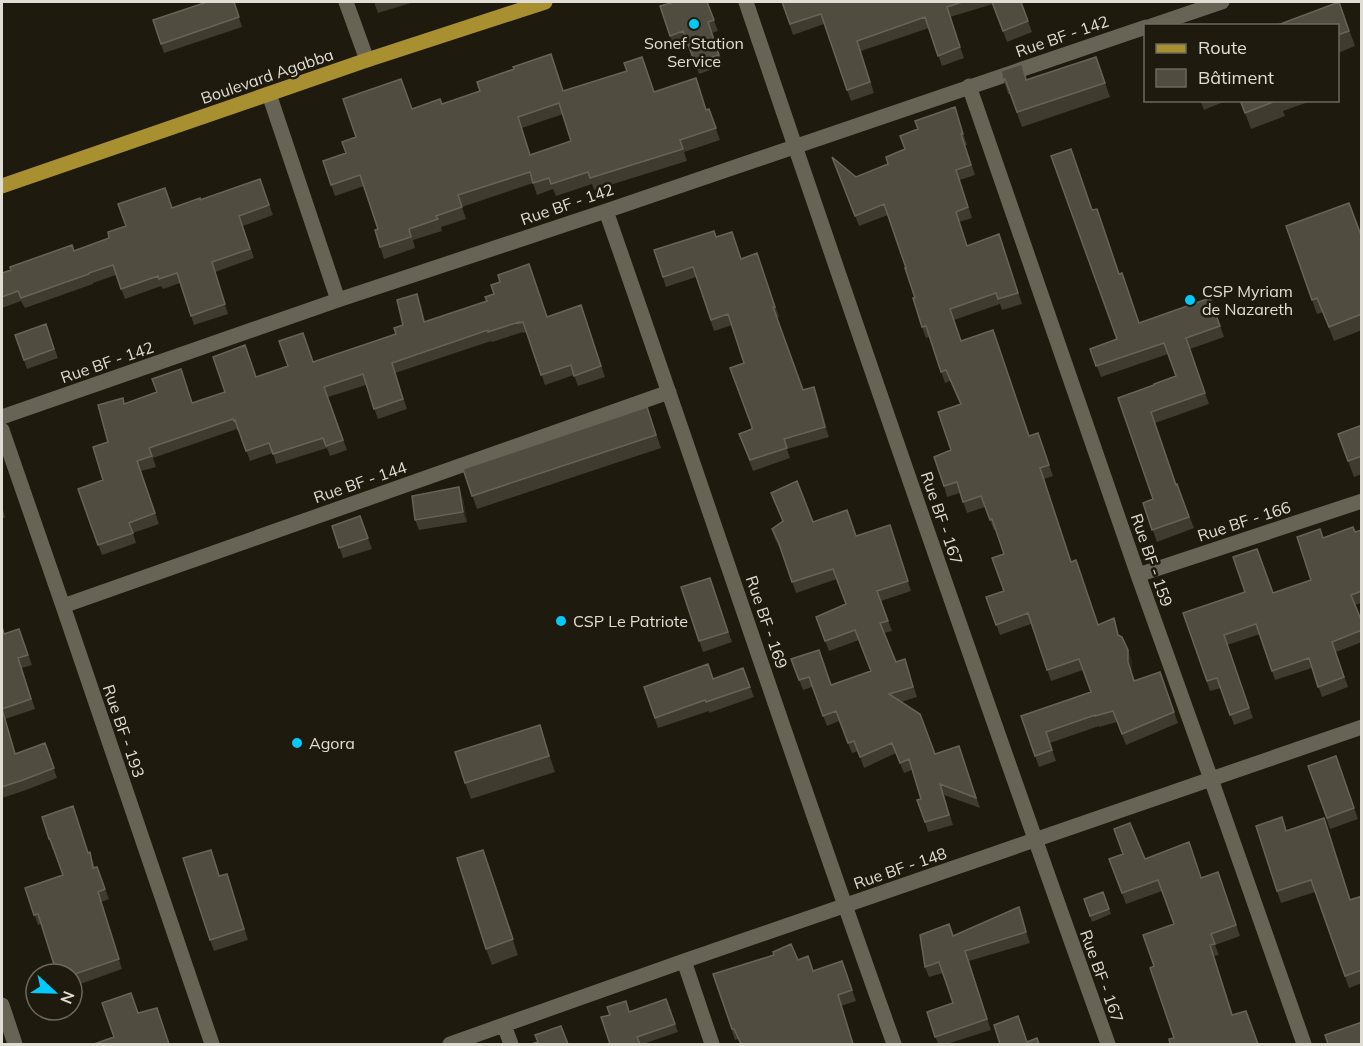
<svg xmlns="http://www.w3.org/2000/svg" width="1363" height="1046" font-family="Mulish,sans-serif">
<rect width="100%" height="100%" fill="#1e1a0e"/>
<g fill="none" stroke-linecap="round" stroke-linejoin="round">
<path stroke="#686455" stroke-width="15" d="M346 2 367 60
M746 2C864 350 984 698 1108 1044
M1151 26 1222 2
M969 86 1138 575 1211 779 1304 1044
M269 94 338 300
M606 211C703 488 795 768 894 1044
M2 417 338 300 606 211 1146 27
M2 430 63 606 212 1044
M1138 575 1362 501
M63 606 669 392
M684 961 712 1044
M2 1005 15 1044
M504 1025 511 1044
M450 1044 684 961 1362 727"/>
<path stroke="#a89031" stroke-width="15" d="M2 186 367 60 545 2"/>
</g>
<path fill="#3f3b2f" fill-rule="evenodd" d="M213 2H234L242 27 164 53 153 20Z
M374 2H414L378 13Z
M707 2 718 31 712 33 723 65 699 74 687 42 674 47 670 36Z
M782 2H1021L1032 32 1007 42 993 4 950 17 964 58 942 66 929 28 861 51 874 93 851 101 824 24 793 35Z
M1339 2 1355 46 1338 53V26Z
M1096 57 1110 97 1022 127 1010 94H1008L1001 71 1027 80Z
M563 91 654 92 707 110 709 109 720 140 684 152 687 161 594 190 592 184 556 196 553 189 537 195 533 183 462 207 466 219 441 227 442 231 413 240 415 248 384 259 375 230 378 229 364 186 335 196 331 185 346 153 356 137 412 109 442 104ZM563 114 571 141 530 155 522 128Z
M1200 100H1228L1204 110Z
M1240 100H1314L1283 111 1285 116 1251 129Z
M958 118 967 145H965L975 175 960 180 972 218 959 222 967 245 999 234 1022 304 1002 310 1000 304 954 320 961 341 1029 436 1038 433 1053 476 1044 479 1071 562 1098 624 1120 636 1132 661V673L1135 681 1160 672 1178 723 1126 745 1117 722 1099 727V726L1050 743 1056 761 1039 767 1021 716 1091 692 1083 670 1051 681 1031 624 1000 635 986 597 1004 591V554L996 530H994L985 507 967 513 960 493 947 497 944 486 960 404 950 381 945 383 929 337 926 338 922 327 915 298 906 268 888 215 859 226 832 157 856 177 888 164 905 149Z
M260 179 273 215 243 226 254 258 215 272 228 314 194 325 180 283 163 289 161 286 125 299 116 275 93 283V284L25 308 21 301 2 308V273L74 250 109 238 126 226 172 208 200 200Z
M1092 210 1139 323 1210 298 1224 337 1190 349 1209 404 1155 423 1176 485 1177 484 1194 528 1157 542 1143 503 1153 499 1118 398 1154 385 1176 376 1168 354 1101 377 1090 349 1117 339Z
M1286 226 1362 237V330L1334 341 1323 312 1317 314Z
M716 237 741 259 757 253 779 317 777 318 803 390 818 397 829 437 787 449 790 458 753 471 739 434 752 429V427L744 363 732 325 714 331 696 277 666 287 654 250Z
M421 305 425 322 547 317 581 305 605 377 578 386 574 375 545 385 527 332 523 333V332L492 342 491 341 395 373 407 409 378 419 366 385 328 397 347 450 330 456 327 448 276 464 273 453 250 461 239 430 237 431V429L153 458 156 467 141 471 159 524 133 533 136 543 102 555 78 489 103 480 108 442 123 398 125 404 192 403 225 392 256 377 313 362 396 334Z
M46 324 58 358 27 369 15 335Z
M647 407 661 448 477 509 463 469Z
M1362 425V474L1354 477 1338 434Z
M771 493 813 522 856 536 890 525 911 591 881 601 892 631 884 633 896 662 905 659 917 697 901 702 935 754 959 746 980 808 944 795 953 825 928 832 925 822 921 799 912 770 904 773 896 753 864 768 858 751 852 753 839 721 827 726 812 687 803 690 791 659 831 685 871 671 859 640 829 651 816 617 846 604 837 579 796 593 781 550 775 539 772 529 783 521Z
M463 498 467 522 419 530 415 520Z
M2 506 5 517 2 519Z
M360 516 372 549 343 558 332 526Z
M1362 530V603L1355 605 1362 622V642L1336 652 1348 687 1322 697 1312 668 1275 680 1260 634 1227 645 1253 718 1234 725 1221 688 1210 691 1183 613 1273 593 1311 580 1323 538 1355 532Z
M710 578 732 642 703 652 681 587Z
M2 626 4 634 19 629 32 665 22 668 35 709 5 719 16 754 45 743 57 778 26 790 2 798Z
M743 668 754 697 709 713V711L658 728 644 687 714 679Z
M540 725 555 772 471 799 465 783Z
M1336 756 1358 819 1330 829 1308 766Z
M77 817 88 853 90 852 95 868 97 867 109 899 101 902 122 969 72 987V974L41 924 38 925 25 888 63 875 54 849 53 850 49 839Z
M1324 818 1350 899 1362 896V983L1349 988 1315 892 1281 903 1277 891 1287 831Z
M1109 859H1145L1202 878 1218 872 1240 936 1215 945 1219 955 1214 956 1233 1015 1174 1038 1154 966 1174 924 1162 891 1126 904Z
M215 860 220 876 227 874 248 940 214 951 210 940Z
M488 866 518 955 492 965 486 949Z
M1103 892 1111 914 1092 922 1084 899Z
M1019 907 1030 943 969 961 991 1030 947 1044H938L927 1012 953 1003 943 973 929 977 925 967 953 936Z
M798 960 813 971 842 961 856 1001 735 1040 713 974Z
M666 999 678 1032 643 1044H610L630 1012Z"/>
<path fill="#2b271a" d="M417 294 421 305 428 332 424 322Z
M814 387 818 397 829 437 825 427Z
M459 487 463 498 467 522 463 512Z
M1128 650 1132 661V673L1138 692 1128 662Z
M540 725 545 741 555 772 549 756Z
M1019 907 1023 917 1030 943 1026 932Z"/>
<path fill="#504d40" stroke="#676358" stroke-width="1.5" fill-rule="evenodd" d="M207 2H234L239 17 161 44 153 20Z
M674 2H707L714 20 708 22 719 55 695 63 683 31 670 36 660 6Z
M782 2H962L947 7 960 47 938 56 925 17 857 41 870 82 847 90 821 14 790 24Z
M992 2H1021L1028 21 1003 31Z
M1339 2 1349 31 1338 35V26H1275Z
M551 54 563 91 627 71 624 63 642 57 654 92 696 78 706 110 709 109 716 128 680 140 683 149 590 178 588 172 551 184 549 178 533 183 530 172 458 195 462 207 436 216 438 219 409 229 411 237 380 247 375 230 378 229 360 175 331 185 323 161 346 153 342 142 356 137 343 99 401 79 412 109 440 99 442 104 480 91 477 82 514 69 513 67ZM559 103 571 141 530 155 518 117Z
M1096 57 1105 83 1017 112 1005 79 1003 80 1001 71 1022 64 1026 80Z
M1240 100H1278L1245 113Z
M955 107 963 134H961L971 165 956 170 968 207 956 212 967 246 999 234 1018 293 998 299 996 293 950 309 961 341 993 330 1029 436 1038 433 1049 465 1040 468 1071 562 1076 560 1098 625 1114 618 1118 635 1122 637 1128 650V662L1134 681 1160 672 1174 712 1122 734 1113 711 1095 716V715L1046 732 1052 750 1035 756 1021 716 1091 692 1079 659 1047 670 1028 613 996 625 986 597 1004 591 992 558 1004 554 992 519 990 520 981 496 963 502 957 482 944 486 934 457 951 450 938 412 961 404 946 370 941 372 926 326 922 327 913 298H915L905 268H906L884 204 855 216 832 157 856 177 888 164 886 157 905 149 900 136 918 129 915 121Z
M1071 149 1092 210 1097 209 1119 274 1122 273 1139 323 1210 298 1220 326 1186 338 1205 393 1151 412 1176 485 1177 484 1189 517 1152 530 1143 503 1153 499 1118 398 1154 385V384L1176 376 1164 343 1096 366 1090 349 1117 339 1051 156Z
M260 179 269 205 239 216 250 249 212 262 225 304 191 316 177 273 159 279 158 276 121 289 113 265 89 273V274L21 298 18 291 2 297V273L11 270 10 267 72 245 74 251 109 238 108 232 126 226 118 204 165 188 172 208 200 198V200Z
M1349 203 1362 238V314L1329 327 1317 298 1312 300 1286 226Z
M714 231 716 237 732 232 741 259 757 253 775 307H773L803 390 814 387 825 427 784 439 787 448 750 460 739 434 752 429V427L730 368 744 363 728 314 711 320 693 267 663 277 654 250Z
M529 264 547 317 581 305 601 366 574 376 571 365 541 375 523 322 519 323V322L488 332V330L392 363 403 399 374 409 363 374 324 387 343 440 326 446 323 438 273 454 269 443 246 451 235 420 234 421 233 419 149 448 152 456 137 461 155 513 129 523 133 533 98 545 78 489 103 480 93 447 108 442 98 405 123 398 124 404 157 392 152 379 181 369 192 403 225 392 213 357 245 345 256 377 288 366 279 341 303 333 313 362 396 334 394 328 403 325 397 300 417 294 424 322 487 301 485 297 494 294 491 285 500 282 498 275Z
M46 324 54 349 24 360 15 335Z
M647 407 656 435 472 496 463 469Z
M1362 425V456L1348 461 1338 434Z
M797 481 813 522 847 510 856 536 890 525 908 581 877 591 888 621 880 623 896 662 905 659 913 687 889 694 920 714 935 754 959 746 976 798 940 784 949 815 925 822 917 800 921 799 909 759 900 763 892 743 860 757 854 741 848 743 836 711 823 716 809 677 799 680 791 659 819 650 831 685 871 671 855 630 825 641 816 617 846 604 833 569 792 582 778 541 772 529 783 521 771 493Z
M459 487 463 512 415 520 412 496Z
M360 516 368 538 339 548 332 526Z
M1353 527 1355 532 1362 530V591L1351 595 1362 622V630L1332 642 1344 677 1318 687 1309 658 1272 671 1256 624 1224 635 1249 708 1230 715 1217 678 1207 681 1183 613 1245 592 1233 557 1257 549 1273 593 1311 580 1297 537 1320 529 1323 538Z
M710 578 728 632 699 641 681 587Z
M2 627 4 634 19 629 28 655 18 658 31 699 2 709 15 754 45 743 54 768 23 780 2 787Z
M708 664 713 679 743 668 750 687 706 702 705 700 655 718 644 687Z
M540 725 549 756 465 783 455 752Z
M1336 756 1354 808 1327 818 1308 766Z
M73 806 88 853 90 852 93 868 97 867 105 889 98 892 119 959 72 975V974H57L38 914 34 915 25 888 63 875 50 839H49L42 817Z
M1282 817 1286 831 1324 818 1350 900 1362 896V970L1345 976 1311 880 1277 891 1256 826Z
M1130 823 1145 859 1189 842 1201 878 1218 872 1236 925 1211 934 1215 944 1210 945 1232 1015 1246 1011 1258 1044H1170L1169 1039 1174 1038 1150 968 1154 966 1143 935 1174 924 1158 880 1122 893 1109 859 1123 854 1114 829Z
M211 850 219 876 227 874 244 929 210 940 183 858Z
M483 850 513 939 486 949 457 858Z
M1103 892 1109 909 1090 916 1084 899Z
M1019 907 1026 932 965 951 987 1019 935 1037 927 1012 953 1003 939 962 925 967 920 935 949 924 953 936Z
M791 944 798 960 808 956 813 971 842 961 852 990 838 995 853 1044H741L734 1029H732L713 974 774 955 773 952Z
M131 993 138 1013 157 1008 169 1044H94L114 1037 102 1003Z
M666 999 675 1024 637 1037 640 1044H610L601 1017 610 1015 607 1007 626 1001 629 1012Z
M1018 1016 1027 1042 1037 1038 1039 1044H1000L994 1025Z
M1362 1022V1044H1328L1325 1035Z
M561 1026 568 1044H531L538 1042 535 1035Z"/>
<g fill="#02cbf9" stroke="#1e1a0e" stroke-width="2">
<circle cx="694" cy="24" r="6"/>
<circle cx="1190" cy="300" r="6"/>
<circle cx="561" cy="621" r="6"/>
<circle cx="297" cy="743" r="6"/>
</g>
<g text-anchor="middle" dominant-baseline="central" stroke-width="5" stroke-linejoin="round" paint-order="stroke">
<g font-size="16" fill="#e0ddd5" stroke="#1e1a0e">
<text transform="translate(1062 36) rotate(-19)">Rue BF - 142</text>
<text transform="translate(267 76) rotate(-19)">Boulevard Agabba</text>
<text transform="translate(567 204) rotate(-19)">Rue BF - 142</text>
<text transform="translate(107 362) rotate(-19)">Rue BF - 142</text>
<text transform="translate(360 482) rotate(-19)">Rue BF - 144</text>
<text transform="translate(942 518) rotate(71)">Rue BF - 167</text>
<text transform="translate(1244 521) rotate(-18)">Rue BF - 166</text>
<text transform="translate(1152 560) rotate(71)">Rue BF - 159</text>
<text transform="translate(767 622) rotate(71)">Rue BF - 169</text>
<text transform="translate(124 731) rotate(71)">Rue BF - 193</text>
<text transform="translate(900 868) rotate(-19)">Rue BF - 148</text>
<text transform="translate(1102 976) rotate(70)">Rue BF - 167</text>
</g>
<g font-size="16" fill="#e0ddd5" stroke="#1e1a0e" text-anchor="start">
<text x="694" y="43" text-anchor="middle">Sonef Station<tspan x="694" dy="18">Service</tspan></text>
<text x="1202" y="291">CSP Myriam<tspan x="1202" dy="18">de Nazareth</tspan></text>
<text x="573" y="621">CSP Le Patriote</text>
<text x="309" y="743">Agora</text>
</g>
</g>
<rect width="1363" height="1046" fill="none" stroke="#e0ddd5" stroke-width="6"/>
<rect x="1144" y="24" width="195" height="78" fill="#1e1a0e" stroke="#6c685e" stroke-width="1.5"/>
<rect x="1156" y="44" width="30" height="9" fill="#a89031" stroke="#6c685e" stroke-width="1.5"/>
<text x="1198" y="54" font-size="18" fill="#e0ddd5">Route</text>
<rect x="1156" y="69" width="30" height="18" fill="#504d40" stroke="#6c685e" stroke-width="1.5"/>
<text x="1198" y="84" font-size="18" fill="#e0ddd5">Bâtiment</text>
<g transform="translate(54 992) rotate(112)"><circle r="28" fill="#1e1a0e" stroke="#6c685e" stroke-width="1.5"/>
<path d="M0-4.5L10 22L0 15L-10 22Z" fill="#02cbf9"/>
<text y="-9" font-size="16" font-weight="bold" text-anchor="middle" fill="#e0ddd5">N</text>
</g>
</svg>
